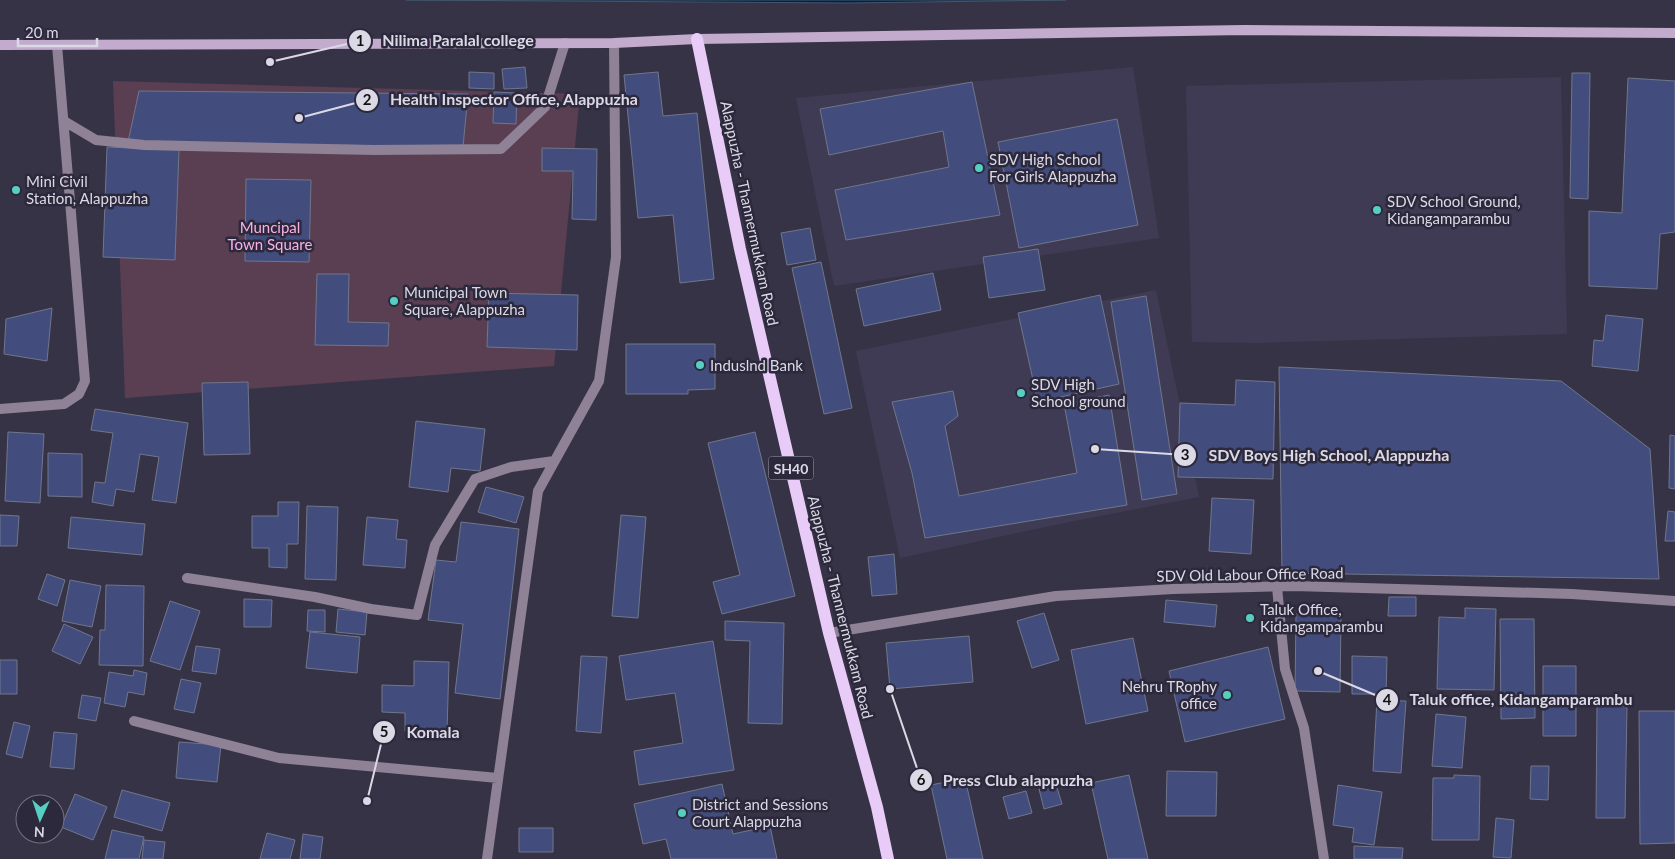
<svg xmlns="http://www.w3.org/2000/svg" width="1675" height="859" font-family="Lato,sans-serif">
<rect width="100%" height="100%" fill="#373346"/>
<path fill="#403b54" d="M1133 67 1159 238 834 286 796 98Z
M1561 77 1567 334 1257 343 1192 342 1186 86Z
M1156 290 1199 497 1069 522 900 558 856 351Z"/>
<path fill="#5a3f52" d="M113 81 580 94 554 366 125 398Z"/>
<path fill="#04213d" stroke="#445870" d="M406 0H1066L848 3Z"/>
<path fill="#424d7d" stroke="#70768b" d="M525 67 527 88 504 89 502 69Z
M469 72 494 73V89L469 88Z
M658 72 663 116 697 113 714 279 680 283 673 215 638 218 624 75Z
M1572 73H1590L1588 199 1570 198Z
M1628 78 1675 81V232L1660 234 1657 289 1589 286V211L1622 213Z
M972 82 1000 215 846 240 835 190 949 167 943 131 829 155 820 109Z
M139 91 468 94 463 147 128 142Z
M494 92 517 93 516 124 493 123Z
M1117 119 1138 225 1019 248 998 142Z
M107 147 179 150 175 260 103 257Z
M542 148 597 149 596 220 572 219 573 171H542Z
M246 179 311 180 309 262 245 261Z
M810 228 816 260 787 265 781 233Z
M1038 249 1045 290 989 298 983 257Z
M821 262 852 408 824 414 792 268Z
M933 273 941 310 864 326 856 289Z
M317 274H349L348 322 389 323 388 346 315 345Z
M489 293 578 295 577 350 487 347Z
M1100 295 1119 384 1038 402 1018 313Z
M1146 296 1177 494 1142 500 1111 302Z
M52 308 47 361 4 354 6 319Z
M1606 315 1643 319 1638 371 1592 366 1594 340 1603 341Z
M626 344H715V389L688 390V394H626Z
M1279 367 1561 381 1650 449 1659 579 1282 573Z
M1236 380 1275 382 1273 479 1178 477 1180 403 1235 405Z
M248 382 250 454 204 455 202 383Z
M953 391 958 416 945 426 959 496 1077 473 1064 404 1109 395 1127 505 925 538 912 473 892 402Z
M95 409 188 423 176 503 152 500 159 457 140 454 134 492 116 489 113 506 92 502 95 482 105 483 113 433 91 430Z
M416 421 485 429 480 471 451 468 448 492 409 487Z
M8 432 44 434 40 503 5 501Z
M755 432 795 596 722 614 713 582 740 575 708 443Z
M1670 435 1675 436V489L1669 488Z
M48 453 82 454V497L48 496Z
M486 487 524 497 516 523 478 512Z
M1212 498 1254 500 1251 554 1209 551Z
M278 502H299L298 544H287V568L269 567V548H252V516H278Z
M307 506 338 507 336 580 305 579Z
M1668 511 1675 512V541H1665Z
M0 515 19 516 17 546H0Z
M621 515 646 517 638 618 612 616Z
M71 517 145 524 142 555 68 548Z
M367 517 398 520 396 539 407 540 405 568 363 565Z
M461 522 519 529 500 699 455 693 463 624 428 620 436 560 456 562Z
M894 554 897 594 872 596 868 557Z
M47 574 65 580 57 606 38 599Z
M70 580 101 586 92 627 62 621Z
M106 585 144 586 143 666 99 665 100 630H105Z
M1389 597H1416V616H1388Z
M244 599 272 600 271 627H244Z
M1166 600 1217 605 1215 627 1164 622Z
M170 601 200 611 180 670 150 661Z
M1465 608 1496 609 1494 690 1437 689 1439 617 1465 618Z
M338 609 367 612 365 635 336 632Z
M308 610H325V632L307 631Z
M1044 613 1059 660 1032 668 1017 621Z
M1296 614 1341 615 1340 692 1295 691Z
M1500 619H1534L1535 718 1501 719Z
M725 621 784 623 782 724 748 723 750 641 725 640Z
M64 624 93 637 80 664 52 651Z
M310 632 360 637 357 673 306 668Z
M969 636 973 682 890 689 886 643Z
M1133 638 1148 711 1086 724 1071 650Z
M713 641 734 770 639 785 634 751 683 743 675 693 626 700 619 656Z
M196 646 220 649 216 674 192 671Z
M1268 647 1285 719 1185 742 1169 671Z
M581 656 607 657 601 733 576 731Z
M1352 656 1387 657 1386 694H1352Z
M0 660H17V694H0Z
M414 661 449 662 447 732 405 731V713L382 712V685L414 686Z
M1543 666H1576V736H1543Z
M134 670 147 673 144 695 128 692 125 707 104 703 109 672 133 676Z
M181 679 201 683 194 713 174 709Z
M82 695 101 698 96 721 78 718Z
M1377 700 1406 701 1401 773 1373 771Z
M1597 705 1627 706 1625 818H1596Z
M1639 711H1675V843L1640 844Z
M1436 714 1466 717 1462 768 1432 766Z
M14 722 30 726 22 758 6 754Z
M54 732 77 734 74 769 50 767Z
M179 742 221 745 217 782 176 778Z
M1531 766H1549L1548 800 1530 799Z
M1167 771 1217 772 1216 816H1166Z
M1129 775 1148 859H1108L1091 783Z
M1454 775 1480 776 1479 840H1432L1433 778H1454Z
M965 778 983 859H947L931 785Z
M722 784 733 834 770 826 777 859H671L666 839 643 844 634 804Z
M1056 784 1062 804 1044 809 1039 789Z
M1338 785 1382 792 1374 845 1352 842 1354 828 1333 825Z
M122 790 170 803 162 831 114 817Z
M1026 791 1032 813 1009 819 1003 797Z
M75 794 107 807 93 840 61 827Z
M1496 818 1514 820 1511 858 1493 857Z
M519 828H553V852H519Z
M112 830 144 837 139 859H105Z
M267 833 295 840 290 859H260Z
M303 834 323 837 320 859H300Z
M144 840 165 842 163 859H142Z
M1354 846 1403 848 1402 859H1354Z"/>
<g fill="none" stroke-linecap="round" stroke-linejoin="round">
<path stroke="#8f8196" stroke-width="10" d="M64 121 96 140 144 145 374 150 501 149 545 107 565 43
M0 409 64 404 79 394 85 381 57 45
M187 578 315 597 371 609 417 615 435 545 475 479 511 467 554 461
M1277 587 1285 669 1304 728 1324 859
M829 633 1056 596 1173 589 1294 586 1572 594 1675 601
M134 721 279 758 498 778
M487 859 538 491 599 381 616 257 614 43"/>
<path stroke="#c2abcd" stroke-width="10" d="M0 45 614 43 697 39 1244 30 1675 33"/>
<path stroke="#e9cbf7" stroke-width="12" d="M697 39 740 249 829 633 877 807 888 859"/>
</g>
<g fill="#57cec2" stroke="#2d293c" stroke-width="2">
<circle cx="979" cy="168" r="5"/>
<circle cx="16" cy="190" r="5"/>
<circle cx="1377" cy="210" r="5"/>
<circle cx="394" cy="301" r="5"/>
<circle cx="700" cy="365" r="5"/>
<circle cx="1021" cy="393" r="5"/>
<circle cx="1250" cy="618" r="5"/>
<circle cx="1227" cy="695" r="5"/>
<circle cx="682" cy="813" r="5"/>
</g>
<g text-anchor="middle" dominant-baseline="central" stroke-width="5" stroke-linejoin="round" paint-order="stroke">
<rect fill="#2d293c" stroke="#a7a4b3" stroke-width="1" x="768.5" y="456.5" width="45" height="23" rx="4"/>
<g font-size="14" font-weight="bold" fill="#dbd9e6">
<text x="791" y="468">SH40</text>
</g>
<g font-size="15" fill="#dbd9e6" stroke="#2d293c" text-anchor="start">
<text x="989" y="159">SDV High School<tspan x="989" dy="17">For Girls Alappuzha</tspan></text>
<text x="26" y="181">Mini Civil<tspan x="26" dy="17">Station, Alappuzha</tspan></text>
<text x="1387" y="201">SDV School Ground,<tspan x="1387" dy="17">Kidangamparambu</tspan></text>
<text x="404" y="292">Municipal Town<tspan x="404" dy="17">Square, Alappuzha</tspan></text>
<text x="710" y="365">Induslnd Bank</text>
<text x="1031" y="384">SDV High<tspan x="1031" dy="17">School ground</tspan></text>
<text x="1260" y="609">Taluk Office,<tspan x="1260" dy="17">Kidangamparambu</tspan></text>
<text x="1217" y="686" text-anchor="end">Nehru TRophy<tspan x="1217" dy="17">office</tspan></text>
<text x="692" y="804">District and Sessions<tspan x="692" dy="17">Court Alappuzha</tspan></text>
</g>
<g font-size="15" fill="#dbd9e6" stroke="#2d293c">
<text transform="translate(750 213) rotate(78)">Alappuzha - Thannermukkam Road</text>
<text transform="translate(1250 574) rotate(-1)">SDV Old Labour Office Road</text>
<text transform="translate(841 607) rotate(76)">Alappuzha - Thannermukkam Road</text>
</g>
<g font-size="15" fill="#fab0e7" stroke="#2d293c">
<text x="270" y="227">Muncipal<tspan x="270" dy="17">Town Square</tspan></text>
</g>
</g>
<path fill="none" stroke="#dbd9e6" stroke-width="2" d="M270 62L360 41M299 118L367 100M1095 449L1185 455M1318 671L1387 700M367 801L384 732M890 689L921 780"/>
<g fill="#dbd9e6" stroke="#2d293c" stroke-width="2">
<circle cx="270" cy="62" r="5"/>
<circle cx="299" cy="118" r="5"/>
<circle cx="1095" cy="449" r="5"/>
<circle cx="1318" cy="671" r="5"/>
<circle cx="367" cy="801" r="5"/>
<circle cx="890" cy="689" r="5"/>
<circle cx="360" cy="41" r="12"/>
<circle cx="367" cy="100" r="12"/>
<circle cx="1185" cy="455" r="12"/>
<circle cx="1387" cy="700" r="12"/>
<circle cx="384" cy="732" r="12"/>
<circle cx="921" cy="780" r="12"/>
</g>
<g font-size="15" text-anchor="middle" font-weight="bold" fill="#111">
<text x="360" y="46">1</text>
<text x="367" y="105">2</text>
<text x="1185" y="460">3</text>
<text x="1387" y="705">4</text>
<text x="384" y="737">5</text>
<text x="921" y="785">6</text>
</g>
<g font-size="16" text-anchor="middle" font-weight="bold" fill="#dbd9e6" stroke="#2d293c" stroke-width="5" stroke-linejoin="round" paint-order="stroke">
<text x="458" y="46">Nilima Paralal college</text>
<text x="514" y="105">Health Inspector Office, Alappuzha</text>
<text x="1329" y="461">SDV Boys High School, Alappuzha</text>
<text x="1521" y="705">Taluk office, Kidangamparambu</text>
<text x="433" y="738">Komala</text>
<text x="1018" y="786">Press Club alappuzha</text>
</g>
<g transform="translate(40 819) rotate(183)"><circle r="24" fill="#2d293c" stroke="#736f80"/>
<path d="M0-4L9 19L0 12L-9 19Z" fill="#57cec2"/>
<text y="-8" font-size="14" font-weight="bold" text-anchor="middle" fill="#dbd9e6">N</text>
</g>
<path d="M18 38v8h79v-8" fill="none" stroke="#dbd9e6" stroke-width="2.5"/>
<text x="25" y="38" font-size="15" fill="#dbd9e6" stroke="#2d293c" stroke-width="4" paint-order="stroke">20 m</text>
</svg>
